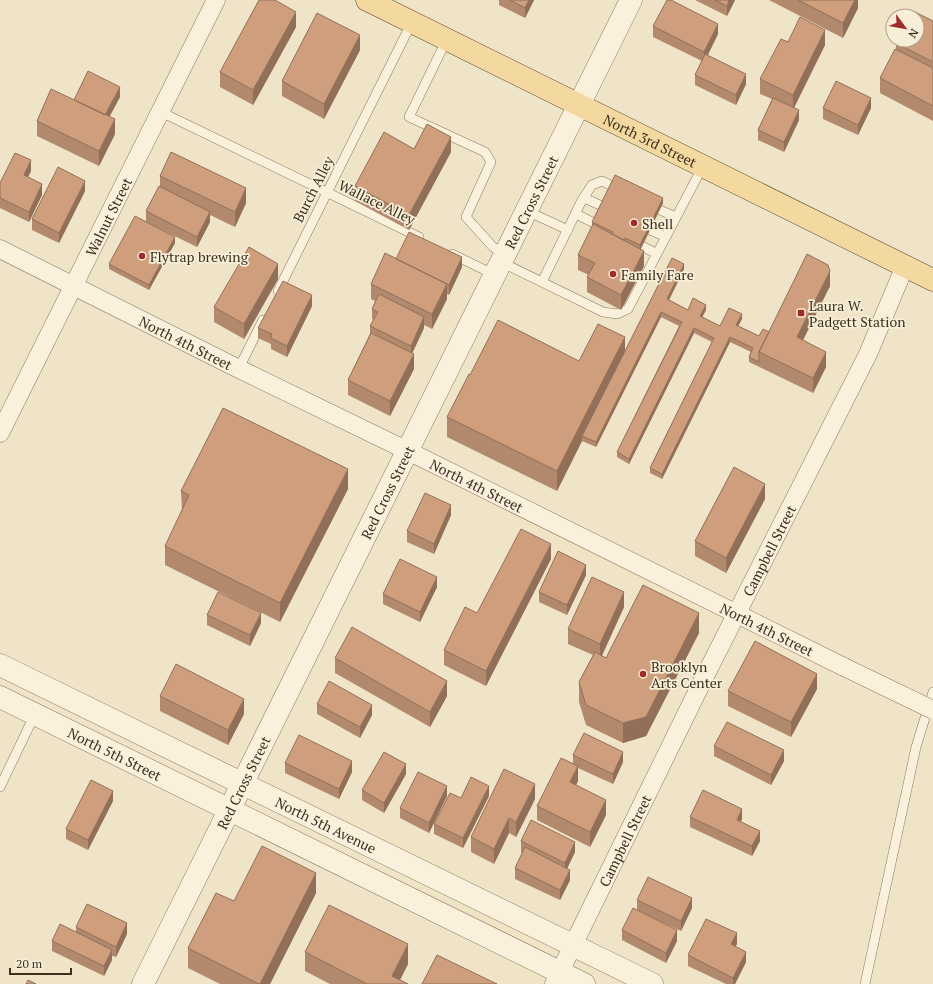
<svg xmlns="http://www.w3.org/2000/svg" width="933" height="984" font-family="'PT Serif',serif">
<rect width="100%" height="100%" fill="#f0e4c8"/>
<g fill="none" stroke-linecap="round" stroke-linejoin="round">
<g stroke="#8d765c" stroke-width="10">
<path id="service" d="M447 39 409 117 485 152 491 162 466 217 493 247 506 254
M161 112 419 237
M584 198 602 206
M660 210 676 217
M527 211 568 230
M576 214 594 223
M650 230 666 237
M642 246 657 254
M452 254 495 275
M501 262 603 312 617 314 628 309 703 166
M542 282 582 200 592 185 602 181 612 186
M278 291 412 22
M239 368 263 320
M0 787 35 714
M865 984 916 747 933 692"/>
</g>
<g stroke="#8d765c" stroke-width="19">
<g id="minor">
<path id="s1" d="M0 249 233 366 408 451 844 667"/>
<path id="s2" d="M0 433 216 0"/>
<path id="s3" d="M554 984 702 682 868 354 905 266"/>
</g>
</g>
<g stroke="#8d765c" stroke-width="23">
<g id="tertiary">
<path id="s4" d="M0 665 652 984"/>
<path id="s5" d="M0 697 584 984"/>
<path id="s6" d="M143 984 631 0"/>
</g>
</g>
<g stroke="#5b4430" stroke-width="23">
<g id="primary">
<path id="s7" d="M367 0 933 280"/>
</g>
</g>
<use href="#service" stroke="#faf1dc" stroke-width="9"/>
<use href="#minor" stroke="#faf1dc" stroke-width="18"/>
<use href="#tertiary" stroke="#faf1dc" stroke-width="22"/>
<use href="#primary" stroke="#f3d9a0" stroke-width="22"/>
<g stroke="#8d765c" stroke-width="19" stroke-linecap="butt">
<path id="minor-bridge" d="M844 667 933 710"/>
</g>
<use href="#minor-bridge" stroke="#faf1dc" stroke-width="18"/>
</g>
<path fill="#b2896c" d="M499 0H534L525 18 499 5Z
M695 0H735L727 16Z
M769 0H858V8L843 38Z
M933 21V121L880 93V78L896 49V43Z
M653 26 718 34 708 55 746 84 736 105 695 85V75L702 61 653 37Z
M296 27 253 105 220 87V72Z
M788 42 825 45 794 107 799 120 784 152 758 140V130L772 99 760 94V79Z
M360 50 324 119 282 96V81Z
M120 97 109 117 115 134 99 166 37 136V121L74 100Z
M823 108H871L858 135 823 119Z
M414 149 451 152 409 230 355 201V186Z
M31 171 28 177 42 195 29 222 0 208V183Z
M160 176 246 203 235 227 210 215V222L197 247 146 222V211L160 186Z
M85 191 59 243 32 230V219Z
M663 203 641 249 644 266 621 310 587 292V277L589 275 578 270V255L592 227V222Z
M175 243 149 290 109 269V264Z
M396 259 462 267 449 295 447 294V299L432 329 424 325V328L412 353 414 369 390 416 348 395V380L370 334V326L374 320 372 319V309L375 301 371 299V284Z
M684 269 669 300 688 310H706L702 317 720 326 742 319 738 326 759 336 769 332 830 286 803 340 826 367 813 393 749 362V357L751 352 730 342 662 479 650 473V468L712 342 694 333 629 464 617 457V452L679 326 661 317 596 447 582 441 557 491 447 437V417L470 375 579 361 625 351Z
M278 279 244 339 214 322V307Z
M312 306 287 357 271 349V344L258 338V328Z
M348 489 280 622 165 565V546L182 511 181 491Z
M765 499 726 573 695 556V541Z
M451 515 434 554 407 542V531Z
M551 559 486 686 444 665V650L477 613Z
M586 575 567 615 539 602V592Z
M437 587 420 622 383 604V594Z
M624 607 602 656 606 658 699 633 646 736 623 743 586 725 579 702V682L593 655 568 644V629Z
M207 615 261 623 250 646 207 625Z
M335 658 447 696 430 727 335 673Z
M817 689 791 737 728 706V691Z
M160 696 244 714 228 745 160 711Z
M317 704 372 715 360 738 317 714Z
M714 746 784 761 771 785 714 756Z
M573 755 623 762 613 784 578 768V781L576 785 606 815 590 847 537 820V806L573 764Z
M285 763 352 772 339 799 285 773Z
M406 774 384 813 362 800V790Z
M447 796 429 833 400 818V808Z
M489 796 463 848 434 834V824Z
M535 799 516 837 509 833 494 864 471 852V837Z
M113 801 88 850 66 839V829Z
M690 817 742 819 740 822 760 841 752 856 690 827Z
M521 841 575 852 567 868 570 880 560 900 515 879V868L522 853 521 852Z
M316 893 270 984H220L188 968V948L234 901Z
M637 900 692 908 681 931 655 919 677 941 666 963 622 940V930L637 910Z
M76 927 127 934 116 957 112 956V960L104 976 52 951V941L76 932Z
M737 944 735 946 746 962 735 984H726L688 966V955Z
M305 952 408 964 400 980 408 984H330L305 971Z"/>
<path fill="#916f58" d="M529 0H534L525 18V8Z
M729 0H735L727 16V6Z
M855 0H858V8L843 38V23Z
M296 12V27L253 105V90Z
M718 24V34L704 62V52Z
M825 30V45L793 110V95Z
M360 35V50L324 119V104Z
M746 74V84L736 105V95Z
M120 87V97L104 127V117Z
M871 98V108L858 135V125Z
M799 110V120L784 152V142Z
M115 119V134L99 166V151Z
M451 137V152L409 230V215Z
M31 160V171L24 185V175Z
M85 181V191L59 243V233Z
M42 184V195L29 222V212Z
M246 188V203L235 227V212Z
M663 198V203L640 250V245Z
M210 212V222L197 247V237Z
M175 237V243L149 290V285Z
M644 251V266L621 310V295Z
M462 257V267L449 295V285Z
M278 264V279L244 339V324Z
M684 264V269L667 304V299Z
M830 271V286L797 352V337Z
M447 284V299L432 329V314Z
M312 295V306L287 357V346Z
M706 305V310L700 321V316Z
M661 312V317L596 447V442Z
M742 314V319L736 330V325Z
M424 317V328L411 356V346Z
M694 328V333L629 464V459Z
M625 337V357L582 436V441L557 491V471Z
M730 337V342L662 479V474Z
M826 352V367L813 393V378Z
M414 354V369L390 416V401Z
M348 469V489L280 622V603Z
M765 484V499L726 573V558Z
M451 505V515L434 554V544Z
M551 544V559L486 686V671Z
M586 565V575L567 615V605Z
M437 577V587L420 622V612Z
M624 592V607L600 659V644Z
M261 613V623L250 646V635Z
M699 613V633L646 736 623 743V723Z
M817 674V689L791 737V722Z
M447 681V696L430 727V712Z
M244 699V714L228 745V730Z
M372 705V715L360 738V727Z
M784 750V761L771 785V775Z
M623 752V762L613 784V774Z
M352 761V772L339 799V789Z
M406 764V774L384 813V803Z
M578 766V781L570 797V782Z
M535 784V799L516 837V822Z
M447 786V796L429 833V823Z
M489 786V796L463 848V838Z
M113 791V801L88 850V840Z
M606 800V815L590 847V832Z
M742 809V819L737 830V820Z
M509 818V833L494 864V849Z
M760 831V841L752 856V846Z
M575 842V852L565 873V863Z
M570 870V880L560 900V890Z
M316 873V893L270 984H260Z
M692 898V908L681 931V921Z
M127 923V934L116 957V947Z
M677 930V941L666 963V953Z
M737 933V944L731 955V944Z
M408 944V964L398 984 392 976Z
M112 950V960L104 976V966Z
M746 952V962L735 984H733V978Z"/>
<path fill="#cf9f7d" stroke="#916f58" d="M259 0H275L296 12 253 90 220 72Z
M510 0H529L525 8Z
M667 0H671L718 24 704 52 653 26Z
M715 0H729L727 6Z
M798 0H855L843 23Z
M913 11 933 21V62L896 43 898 40H917V16H910Z
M317 13 360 35 324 104 282 81Z
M800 17 825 30 793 95 760 79 781 39 788 42Z
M895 49 933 68V106L880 78Z
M705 54 746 74 736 95 695 75Z
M88 71 120 87 105 115 74 100Z
M836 81 871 98 858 125 823 108Z
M51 89 115 119 99 151 37 121Z
M773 98 799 110 784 142 758 130Z
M427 124 451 137 409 215 355 186 384 132 414 149Z
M171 152 246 188 235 212 160 176Z
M15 153 31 160 24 175 42 184 29 212 0 198V183Z
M58 167 85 181 59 233 32 219Z
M615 175 663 198 640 245 625 238 624 240 612 234 613 232 592 222Z
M159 186 210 212 197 237 146 211Z
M135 216 175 237 149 285 109 264Z
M593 224 644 251 621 295 587 277 595 263 578 255Z
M409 232 462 257 449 285 396 259Z
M249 247 278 264 244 324 214 307Z
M385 253 447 284 432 314 371 284Z
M807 254 828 265 830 271 797 337 826 352 813 378 759 352Z
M672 258 684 264 667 299 688 310 693 298 706 305 700 316 720 326 729 308 742 314 736 325 759 336 763 329 769 332 759 352V362L749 357 753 348 730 337 662 474 650 468 714 338 694 328 629 459 617 452 682 322 661 312 596 442 582 436Z
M283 281 312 295 287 346 271 338 272 334 258 328Z
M379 294 424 317 411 346 370 326 378 312 372 309Z
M498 320 579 361 598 324 625 337 557 471 447 417 469 374 470 375Z
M371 333 414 354 390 401 348 380Z
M223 408 348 469 280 603 165 546 189 495 181 491Z
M734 467 765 484 726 558 695 541Z
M425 493 451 505 434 544 407 531Z
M521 529 551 544 486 671 444 650 465 607 477 613Z
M558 551 586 565 567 605 539 592Z
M400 559 437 577 420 612 383 594Z
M592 577 624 592 600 644 568 629Z
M643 585 699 613 646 717 623 723 586 705 579 682 595 652 606 658Z
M218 592 261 613 250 635 207 615Z
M352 627 447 681 430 712 335 658Z
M755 641 817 674 791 722 728 691Z
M176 664 244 699 228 730 160 696Z
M329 681 372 705 360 727 317 704Z
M727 722 784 750 771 775 714 746Z
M584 733 623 752 613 774 573 755Z
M299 735 352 761 339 789 285 763Z
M384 752 406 764 384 803 362 790Z
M561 758 578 766 570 782 606 800 590 832 537 806Z
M504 769 535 784 516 822 509 818 494 849 471 837Z
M418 772 447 786 429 823 400 808Z
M471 777 489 786 463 838 434 824 450 793 461 798Z
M91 780 113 791 88 840 66 829Z
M703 790 742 809 737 820 760 831 752 846 690 817Z
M531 820 575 842 565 863 521 841Z
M262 846 316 873 260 984H259L188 948 216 893 234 901Z
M525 847 570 870 560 890 515 868Z
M648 877 692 898 681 921 637 900Z
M87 904 127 923 116 947 76 927Z
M329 905 408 944 392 976 408 984H367L305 952Z
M633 908 677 930 666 953 622 930Z
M706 919 737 933 731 944 746 952 733 978 688 955Z
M60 924 112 950 104 966 52 941Z
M437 955 497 984H422Z
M28 980 36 984H26Z"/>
<g fill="#9e2a2b" stroke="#f7eed8" stroke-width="1.5">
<circle cx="634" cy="223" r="4"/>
<circle cx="142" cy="256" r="4"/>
<circle cx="613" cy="274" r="4"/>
<rect x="797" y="309" width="8" height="8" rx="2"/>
<circle cx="643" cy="674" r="4"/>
</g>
<g text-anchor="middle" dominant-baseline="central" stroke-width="3.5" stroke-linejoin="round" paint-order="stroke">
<g font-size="14" fill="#3d2e20" stroke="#f7eed8">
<text stroke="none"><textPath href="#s7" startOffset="316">North 3rd Street</textPath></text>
<text transform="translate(313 189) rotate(-63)">Burch Alley</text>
<text transform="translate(377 202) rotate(26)">Wallace Alley</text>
<text stroke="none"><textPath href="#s6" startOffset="873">Red Cross Street</textPath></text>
<text stroke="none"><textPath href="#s2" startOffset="242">Walnut Street</textPath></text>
<text stroke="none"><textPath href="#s1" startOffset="208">North 4th Street</textPath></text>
<text stroke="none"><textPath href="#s1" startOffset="532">North 4th Street</textPath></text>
<text stroke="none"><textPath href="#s6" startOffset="549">Red Cross Street</textPath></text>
<text stroke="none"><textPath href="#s3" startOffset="484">Campbell Street</textPath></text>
<text stroke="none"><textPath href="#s1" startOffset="856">North 4th Street</textPath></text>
<text stroke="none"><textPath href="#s5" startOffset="128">North 5th Street</textPath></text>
<text stroke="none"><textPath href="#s6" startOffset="225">Red Cross Street</textPath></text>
<text stroke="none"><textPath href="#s4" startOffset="363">North 5th Avenue</textPath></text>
<text stroke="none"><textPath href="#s3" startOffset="160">Campbell Street</textPath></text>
</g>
<g font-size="14" fill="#3d2e20" stroke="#f7eed8" text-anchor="start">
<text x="642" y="223">Shell</text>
<text x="150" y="256">Flytrap brewing</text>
<text x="621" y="274">Family Fare</text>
<text x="809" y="305">Laura W.<tspan x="809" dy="16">Padgett Station</tspan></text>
<text x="651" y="666">Brooklyn<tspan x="651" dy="16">Arts Center</tspan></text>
</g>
</g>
<g transform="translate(905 28) rotate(122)"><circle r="19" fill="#f7eed8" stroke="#ada18e"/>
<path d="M0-3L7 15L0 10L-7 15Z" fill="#9e2a2b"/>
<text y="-6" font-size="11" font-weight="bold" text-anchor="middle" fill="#3d2e20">N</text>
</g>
<path d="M10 968v6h61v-6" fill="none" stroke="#3d2e20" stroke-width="2"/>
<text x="16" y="968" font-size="12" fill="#3d2e20" stroke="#f7eed8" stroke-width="3" paint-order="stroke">20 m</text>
</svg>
